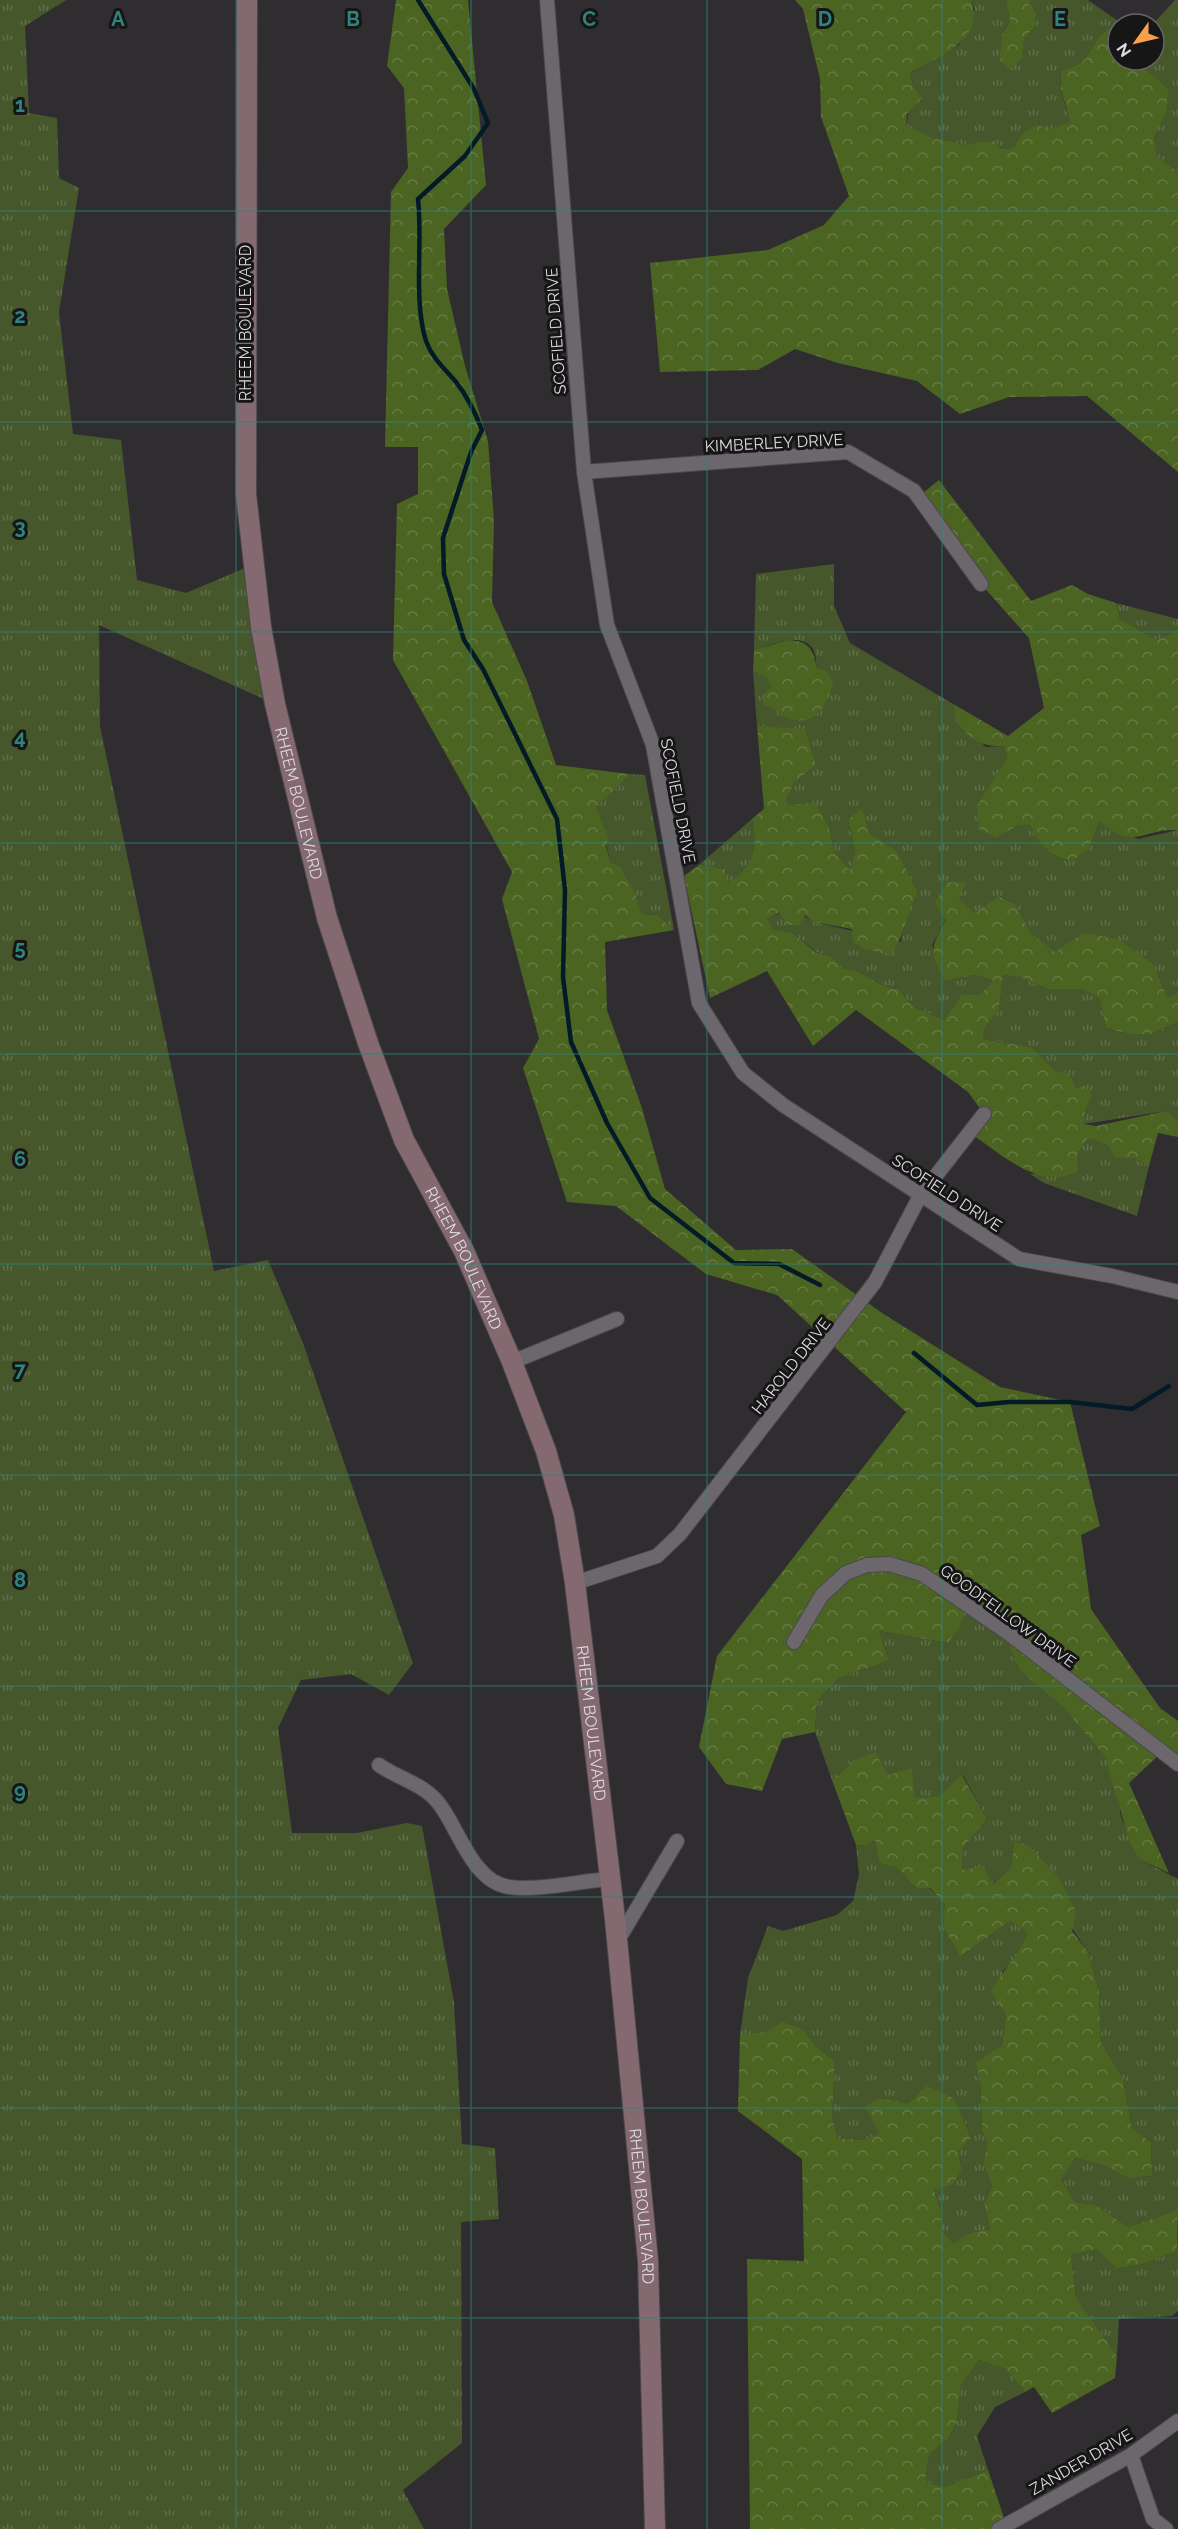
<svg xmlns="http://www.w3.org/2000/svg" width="1178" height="2529" font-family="Raleway,sans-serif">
<defs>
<pattern id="grass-tufts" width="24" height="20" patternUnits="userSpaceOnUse" patternTransform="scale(1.5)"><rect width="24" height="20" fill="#46572c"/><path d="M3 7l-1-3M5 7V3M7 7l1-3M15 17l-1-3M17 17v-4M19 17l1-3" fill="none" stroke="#606f4a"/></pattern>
<pattern id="forest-crowns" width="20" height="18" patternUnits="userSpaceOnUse" patternTransform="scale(1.5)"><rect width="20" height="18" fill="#4c6422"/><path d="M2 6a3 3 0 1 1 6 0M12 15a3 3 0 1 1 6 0" fill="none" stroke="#657a42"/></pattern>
</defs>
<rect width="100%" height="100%" fill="#302d31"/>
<path fill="url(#grass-tufts)" d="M0 0H66L25 26 29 113 57 118 59 178 79 188 59 312 73 434 121 440 137 580 186 593 252 565 275 704 99 625 100 726 214 1271 268 1260 303 1343 413 1663 389 1695 351 1674 301 1680 278 1728 292 1833H357L407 1823 422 1826 454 2002 462 2144 495 2148 499 2219 461 2222 462 2443 403 2490 424 2529H0Z
M971 0H1006L1010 22 1002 34V46L1024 39 1035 26 1029 3 1032 0H1088L1118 21C1112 26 1104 31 1099 37 1083 59 1091 61 1061 71 1058 93 1066 101 1069 122L1052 129 1023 133 1013 148 1001 149 995 141 977 142 964 146C951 139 949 141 936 139 930 138 914 129 906 126L914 89 910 73 959 45 975 9Z
M1175 0H1178V172L1157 156 1154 137 1166 114 1141 66 1143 60H1154L1153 24Z
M834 564V606L850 643 955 705V720L986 747 1004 746 1007 758 993 781 997 838 1017 826 1030 825C1039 846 1049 856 1072 861L1089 850 1099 821 1138 839 1178 830V992L1168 998 1153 964 1083 933 1055 953 1030 932 1016 905 1000 896 975 913 958 899 965 884 932 945 945 981 974 975 993 980 980 995H961L944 1020 912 1006 899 989C873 987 868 970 845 969L832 957 816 952 793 933 772 929 766 918C783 911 800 911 814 922L901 942 908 908 918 892 897 851 848 820 855 850 850 870 834 851 829 827 784 805 794 783 816 765 805 730 757 726 753 671 766 677 771 687 773 708 787 717 817 668C816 663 816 654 813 649 801 630 770 646 754 650L756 574Z
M1116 603 1178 619V630L1157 640 1120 619Z
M629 774 645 775 674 930 658 915 643 914C638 906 637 898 633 890 629 880 624 877 621 866L611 863 596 807C608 795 620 787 629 774Z
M752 819C758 850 754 866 728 884L725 869 700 864Z
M1003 975 1019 977 1048 989H1082L1099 998 1106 1028 1127 1034H1151L1178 1022V1121L1166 1111 1084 1124 1085 1112 1092 1095 1076 1088 1070 1074 1054 1070 1032 1047 983 1039V1031L999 1010Z
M1088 1138 1107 1145 1115 1158H1133L1149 1166 1137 1216 1044 1183 1030 1174C1054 1175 1075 1157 1088 1138Z
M967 1604 1008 1633 1021 1672 1063 1707 1105 1757 1116 1788 1121 1817 1141 1860 1178 1879V2210L1128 2227 1096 2205 1075 2202 1061 2179 1074 2158 1102 2163 1128 2178 1152 2176 1151 2142 1132 2128 1123 2078 1101 2042 1099 1992 1088 1952 1014 1842 1011 1867 992 1884 962 1870V1849L987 1819 963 1775 938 1798H913L888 1775 854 1761 832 1780 815 1732 817 1701 839 1678 889 1661 879 1631 948 1643Z
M875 1840 879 1863 897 1868 917 1889 929 1888 946 1906 943 1927 960 1957 1010 1921 1029 1933 1019 1954 1002 1972 1006 2014 1002 2045 975 2062 980 2079 982 2131 989 2146 983 2163 992 2187 984 2203 990 2229 969 2233 953 2243 941 2231V2210L934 2190 962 2169 958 2152 971 2138 955 2099 909 2103 880 2098V2134L862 2140 838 2138 832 2118 835 2061 816 2047 804 2030 740 2035 748 1978 768 1926 783 1931 837 1915 853 1901 859 1875 856 1845 865 1846Z
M1178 2234V2311L1172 2316 1119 2319 1117 2356 1076 2297 1071 2255 1097 2249 1118 2269 1143 2264 1177 2251Z
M979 2360 1006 2369 1025 2392 995 2407 977 2436 988 2470 945 2487 925 2482 929 2454 948 2439 957 2422 961 2385Z"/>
<path fill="url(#forest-crowns)" d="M396 0H468L486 185 444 229 447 289 465 366 488 441 494 520 492 602 527 681 556 765 629 774C620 787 608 795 596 807L608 838 606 847 611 863 621 866C624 877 629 880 633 889 637 897 638 905 643 914L658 915 674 930 605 942 607 1010 642 1108 665 1189 736 1250 792 1249 882 1313 1000 1387 1070 1402 1100 1526 1081 1535 1091 1609 1160 1708 1178 1721V1764L1162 1752 1129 1783 1169 1873 1141 1860 1130 1843 1105 1757 1063 1707 1021 1672 1010 1648 1008 1632 967 1605 959 1628 948 1643 879 1631 889 1661 839 1678 817 1701 815 1732 782 1739 762 1791 726 1784 699 1747 717 1656 906 1412 777 1295 706 1274 616 1206 567 1202 523 1068 539 1039 502 899 512 872 393 660 397 504 418 494V447H385L391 192 408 168 404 88 387 66Z
M795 0H971C986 41 938 56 910 73L914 89 922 98 907 114 906 126C913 128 931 138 936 139 949 141 951 139 964 146L977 142 995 141 1001 149 1013 148 1023 133 1036 125 1052 129 1069 122C1067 101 1058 94 1061 71 1091 61 1083 59 1099 37 1104 31 1112 26 1118 21L1123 24H1118V60H1143L1141 66 1168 89 1166 114 1154 137 1157 156 1178 172V472L1087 396 1009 397 960 414 917 381 838 363 795 349 758 370 660 372 650 263 768 250 824 225 849 196 821 117 820 79 803 9Z
M1006 0H1032L1029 4 1036 13 1035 26 1024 39 1022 58 1010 70 1000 60 1002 34 1010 22Z
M939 480 1031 601 1072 585 1088 594 1116 603 1120 619 1157 640 1178 630V830C1142 828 1135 852 1099 821L1089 850 1072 861C1049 856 1039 846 1030 825L1017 826 997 838 979 829 977 806 1007 758 1004 746C980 747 970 739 955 720V705L1008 736 1044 708 1029 638 981 584 918 497Z
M788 640C809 641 813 649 817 668L826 671 833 682C829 703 815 729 788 718 779 714 772 707 763 704L764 694 771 687 766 677 753 671 754 650Z
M757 726 805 729 816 765 794 783 784 805 815 803 829 827 834 851 850 870 855 850 848 820 862 808 869 833 897 851 918 892C905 913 906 937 890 955L865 949 853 942 852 929 814 922 805 915 799 925H788L779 913 767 918 772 929 793 933 815 952 832 957 845 969C868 970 873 987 899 989L912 1006 944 1020 961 995H980L993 980 974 975 945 981C930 952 929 949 946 920L935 903 947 882 966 883 959 899 975 913 999 896 1016 905 1030 932 1055 952 1083 933 1118 939 1153 964 1168 998 1178 992V1022L1151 1034H1128L1106 1028 1099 998 1082 989H1048L1019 977 1003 975 999 1010 983 1031V1039L1032 1047 1054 1070 1070 1074 1076 1088 1086 1086 1092 1095 1085 1112 1084 1124 1096 1126 1166 1111 1178 1121V1137L1158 1133 1149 1166 1133 1158H1115L1107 1145 1088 1138 1077 1154 1078 1171C1040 1192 1000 1153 970 1133L984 1114 968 1092 856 1010 813 1046 767 971 710 998 684 876 700 864 725 869 728 883C754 866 758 849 752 819L764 809Z
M875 1752 888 1775 912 1768 914 1798 938 1797 962 1775 987 1819 962 1849V1870L983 1866 993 1884 1011 1867 1014 1842 1028 1845 1059 1878 1076 1912 1072 1931 1088 1952 1099 1992 1101 2042 1123 2078 1132 2128 1151 2142 1152 2176 1128 2178 1102 2164 1075 2158 1061 2179 1075 2202 1096 2205 1128 2227 1178 2210 1177 2251 1143 2264 1117 2269 1097 2249 1071 2255 1076 2297 1117 2356 1115 2378 1052 2413 1034 2387 1025 2392 1006 2369 979 2360 961 2385 957 2422 948 2439 929 2454 925 2482 945 2487 988 2470 1006 2524 999 2529H750L747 2259 804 2261 802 2159 738 2111 740 2035 767 2032 783 2022 804 2030 816 2047 835 2061 832 2118 838 2138 862 2140 879 2134 866 2106 880 2098 909 2103 927 2086 955 2099 971 2138 958 2152 962 2169 953 2184 934 2190 941 2210V2230L953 2243 969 2233 990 2229 984 2203 992 2187 983 2163 988 2145 982 2131 980 2079 975 2062 1002 2045 1006 2014 991 1991C1003 1970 1019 1955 1028 1933L1010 1921 960 1957 943 1927 945 1905 930 1888 917 1889 897 1868 879 1863 875 1840 865 1846 856 1845 832 1780 854 1761Z"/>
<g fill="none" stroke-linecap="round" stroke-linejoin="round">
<path stroke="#031b27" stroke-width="4.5" d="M418 0 474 89 488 123 465 156 418 199C423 244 413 299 426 341 432 358 445 369 456 382 468 397 475 412 482 430L471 452 443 538 444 574 464 640 483 669 557 819 565 890 563 977 571 1042 607 1123 650 1198 734 1263 779 1264 820 1285
M914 1353 977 1405 1009 1402H1070L1132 1409 1169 1386"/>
<g stroke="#4b484b" stroke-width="16">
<path id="street" d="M547 0 584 472 607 625 653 745 699 1003 743 1073 783 1105 1019 1259 1112 1276 1178 1292
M584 472 848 452 914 491 981 584
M512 1362 617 1319
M575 1583 657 1556 680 1534 875 1282 920 1196 984 1114
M794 1642 822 1595 846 1573 867 1565 889 1564 922 1574 1008 1633 1178 1764
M379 1765C399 1779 425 1784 440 1805 459 1830 473 1882 509 1887 539 1891 579 1881 610 1879
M617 1942 677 1841
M1131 2455 1153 2519 1166 2529
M999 2529 1131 2455 1178 2421"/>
</g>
<g stroke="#4b484b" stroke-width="22">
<g id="secondary">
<path id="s1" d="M247 0 246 494 261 627 275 704 327 918 368 1043 404 1140 464 1251 512 1362 546 1451 564 1515 575 1583 615 1919 648 2261 655 2529"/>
</g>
</g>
<use href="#street" stroke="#6c676c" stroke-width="14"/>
<use href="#secondary" stroke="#856971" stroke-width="20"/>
</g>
<path fill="none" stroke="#2e857f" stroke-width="1.5" stroke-opacity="0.55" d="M236 0V2529M471 0V2529M707 0V2529M942 0V2529M0 211H1178M0 422H1178M0 632H1178M0 843H1178M0 1054H1178M0 1264H1178M0 1475H1178M0 1686H1178M0 1897H1178M0 2108H1178M0 2318H1178"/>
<g text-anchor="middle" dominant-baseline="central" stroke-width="6" stroke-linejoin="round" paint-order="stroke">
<g font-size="16" fill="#dddbde" stroke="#171617">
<text transform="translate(245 323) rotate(-90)">RHEEM BOULEVARD</text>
<text transform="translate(556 331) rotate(-94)">SCOFIELD DRIVE</text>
<text transform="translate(774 443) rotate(-3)">KIMBERLEY DRIVE</text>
<text transform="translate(678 801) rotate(79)">SCOFIELD DRIVE</text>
<text stroke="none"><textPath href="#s1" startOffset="808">RHEEM BOULEVARD</textPath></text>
<text transform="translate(947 1193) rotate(33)">SCOFIELD DRIVE</text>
<text stroke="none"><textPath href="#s1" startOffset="1294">RHEEM BOULEVARD</textPath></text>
<text transform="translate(791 1366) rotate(-52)">HAROLD DRIVE</text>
<text transform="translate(1008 1616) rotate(36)">GOODFELLOW DRIVE</text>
<text stroke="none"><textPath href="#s1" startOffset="1780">RHEEM BOULEVARD</textPath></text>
<text stroke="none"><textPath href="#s1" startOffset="2266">RHEEM BOULEVARD</textPath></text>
<text transform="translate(1081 2462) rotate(-30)">ZANDER DRIVE</text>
</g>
</g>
<g font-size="20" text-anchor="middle" font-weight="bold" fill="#2e857f" stroke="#171617" stroke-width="6" stroke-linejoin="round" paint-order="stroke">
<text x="118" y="26">A</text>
<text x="353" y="26">B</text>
<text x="589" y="26">C</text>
<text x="825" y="26">D</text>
<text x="1060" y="26">E</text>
<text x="20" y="112">1</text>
<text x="20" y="323">2</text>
<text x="20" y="534">3</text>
<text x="20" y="744">4</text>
<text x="20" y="955">5</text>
<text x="20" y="1166">6</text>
<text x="20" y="1377">7</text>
<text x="20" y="1587">8</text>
<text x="20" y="1798">9</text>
</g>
<g transform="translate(1136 42) rotate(236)"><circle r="28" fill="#171617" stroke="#666567" stroke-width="1.5"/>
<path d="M0-4.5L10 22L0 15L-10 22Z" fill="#fa9f4e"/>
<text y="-9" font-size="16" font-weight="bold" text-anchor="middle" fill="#dddbde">N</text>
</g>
</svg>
